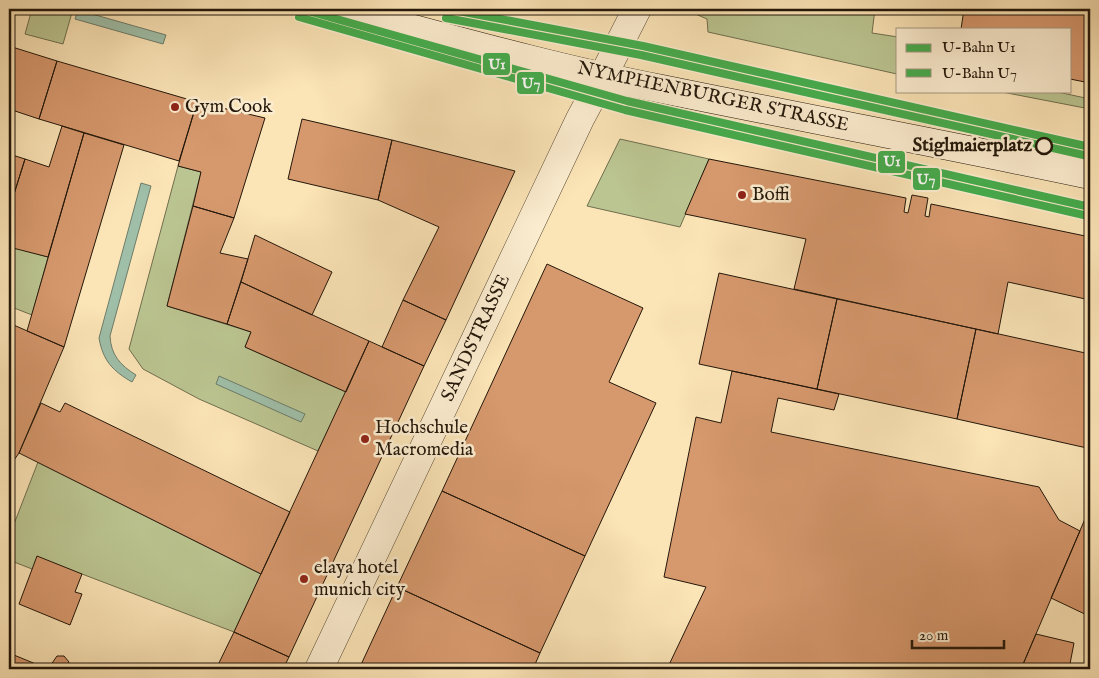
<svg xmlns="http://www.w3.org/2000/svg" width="1099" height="678" font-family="'IM FELL English',serif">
<rect width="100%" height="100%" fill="#fbe4b6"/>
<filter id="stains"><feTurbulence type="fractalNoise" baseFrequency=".004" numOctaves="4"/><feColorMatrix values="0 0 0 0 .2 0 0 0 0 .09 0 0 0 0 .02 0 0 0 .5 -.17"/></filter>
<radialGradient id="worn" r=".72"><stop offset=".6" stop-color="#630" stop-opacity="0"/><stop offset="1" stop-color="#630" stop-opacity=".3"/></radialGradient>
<path fill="#bbc591" stroke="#6f6e4e" d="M32 9H73L63 44 25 34Z
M684 9H875L872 33 898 37 897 74 708 32 707 19Z
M1053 91 1090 99V109L1002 92Z
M620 139 709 159 680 227 587 206Z
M178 166 201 172 167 306 251 332 245 347 346 392 318 451 199 399 143 369 129 349Z
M9 246 48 257 32 315 9 306Z
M38 462 261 574 234 632 82 574 32 569 9 560V537Z"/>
<path fill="#9fbfa9" stroke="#6d7c69" d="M78 10 166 35 163 44 75 19Z
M141 183 151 186 110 336C111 355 120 365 136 375L132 382C113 371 103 361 99 338Z
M219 376 305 414 301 422 216 384Z"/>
<path fill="#d6986d" stroke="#23170a" d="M964 9H1090V83L1070 79V29H961Z
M9 46 57 61 39 119 9 109Z
M57 61 197 102 179 161 39 119Z
M197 102 265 118 234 218 193 206 201 172 178 166Z
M302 119 392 140 378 200 288 179Z
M62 126 84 133 48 257 9 247V210L25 159 49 167Z
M84 133 124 145 64 347 27 331Z
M392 140 515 171 446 320 403 300 439 227 378 200Z
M9 154 25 159 9 210Z
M709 159 906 198 904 212 908 213 912 195 928 198 925 216 929 217 931 204 1090 237V300L1008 282 998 334 794 289 806 239 685 214Z
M193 206 234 218 220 253 248 259 227 324 167 306Z
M255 235 332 272 312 315 241 282Z
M547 264 643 308 609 382 656 403 585 556 442 491Z
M719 273 837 299 817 389 699 364Z
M241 282 369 341 346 392 245 347 251 332 227 324Z
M837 299 976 329 957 419 817 389Z
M403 300 446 320 424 366 382 347Z
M9 323 64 347 19 453 12 463 9 461Z
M976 329 1090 354V433L1087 448 957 419Z
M369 341 424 366 289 657 234 632Z
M732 371 839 394 834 410 778 398 771 432 1039 487 1059 520 1080 531 1021 669H667L706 587 664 577 696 417 721 423Z
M41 403 60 412 65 403 290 512 261 574 19 453Z
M442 491 585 556 540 653 397 587Z
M1088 512H1090L1089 616 1051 598Z
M37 556 82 574 75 592 82 594 70 625 19 604Z
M397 587 540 653 533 669H359Z
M234 632 289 657 283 669H216Z
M1036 634 1074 643 1069 669H1021Z
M9 653 48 669H9Z
M57 656H64L69 662 66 669H48Z"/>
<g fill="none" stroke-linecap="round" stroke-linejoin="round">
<g stroke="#594a35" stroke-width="29">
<path id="minor" d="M319 669 580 119 603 76"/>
</g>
<g stroke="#594a35" stroke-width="29">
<path id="tertiary" d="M603 76 637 9"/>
</g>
<g stroke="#23170a" stroke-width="29">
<path id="secondary" d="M339 9C446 37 553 68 662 89 804 118 948 145 1090 175"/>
</g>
<use href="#minor" stroke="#fcedd0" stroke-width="28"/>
<use href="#tertiary" stroke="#fcedd0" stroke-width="28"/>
<use href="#secondary" stroke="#fcedd0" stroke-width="28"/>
<g stroke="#fcedd0" stroke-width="11">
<path id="metro-1" d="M301 9 627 101 1090 207
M448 9 643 46 1090 147"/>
</g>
<g stroke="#fcedd0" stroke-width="11">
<path id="metro-2" d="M299 17 625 110 1088 216
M446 18 641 55 1088 156"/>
</g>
<use href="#metro-1" stroke="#44ac4c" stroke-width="8"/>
<use href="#metro-2" stroke="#44ac4c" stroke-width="8"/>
</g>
<g fill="#8f2418" stroke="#fcedd0" stroke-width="2">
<circle cx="175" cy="107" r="5"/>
<circle cx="742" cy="195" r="5"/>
<circle cx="365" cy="439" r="5"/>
<circle cx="304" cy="579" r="5"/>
</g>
<circle fill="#fcedd0" stroke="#23170a" stroke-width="2.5" cx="1044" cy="146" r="8"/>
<g text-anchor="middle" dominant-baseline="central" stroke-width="5" stroke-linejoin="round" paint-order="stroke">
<g font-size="19" fill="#23170a" stroke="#fcedd0">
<text transform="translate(713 97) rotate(12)">NYMPHENBURGER STRASSE</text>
<text transform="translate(476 338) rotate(-65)">SANDSTRASSE</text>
</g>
<g font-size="19" fill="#23170a" stroke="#fcedd0" text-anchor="start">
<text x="185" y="107">Gym Cook</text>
<text x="752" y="195">Boffi</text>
<text x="375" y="428">Hochschule<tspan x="375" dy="22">Macromedia</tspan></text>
<text x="314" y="568">elaya hotel<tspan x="314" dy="22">munich city</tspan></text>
</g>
<g font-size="19" font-weight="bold" fill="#23170a" stroke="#fcedd0" text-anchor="end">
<text x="1032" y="146">Stiglmaierplatz</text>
</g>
</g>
<g stroke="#fcedd0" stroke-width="2">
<rect x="482" y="52" width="29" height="24" rx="5" fill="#44ac4c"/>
<rect x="516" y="71" width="29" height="24" rx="5" fill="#44ac4c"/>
<rect x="877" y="150" width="29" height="24" rx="5" fill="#44ac4c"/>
<rect x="912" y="167" width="29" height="24" rx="5" fill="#44ac4c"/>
</g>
<g font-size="14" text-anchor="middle" font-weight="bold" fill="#fff">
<text x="497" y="69">U1</text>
<text x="531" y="88">U7</text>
<text x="892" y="166">U1</text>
<text x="926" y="184">U7</text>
</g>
<rect width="1099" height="678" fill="none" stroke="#fbe4b6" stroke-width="30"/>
<rect x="10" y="10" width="1079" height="658" fill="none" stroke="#23170a" stroke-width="2.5"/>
<rect x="15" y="15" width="1069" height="648" fill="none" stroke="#23170a"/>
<rect x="896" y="28" width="175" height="65" fill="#fcedd0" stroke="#a59781"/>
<rect x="906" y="44" width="25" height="8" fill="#44ac4c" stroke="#a59781"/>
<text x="942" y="52" font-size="15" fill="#23170a">U-Bahn U1</text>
<rect x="906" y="69" width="25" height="8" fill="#44ac4c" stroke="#a59781"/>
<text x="942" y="78" font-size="15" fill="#23170a">U-Bahn U7</text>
<path d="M912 640v8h92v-8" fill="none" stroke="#23170a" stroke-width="2.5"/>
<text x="919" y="640" font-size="15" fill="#23170a" stroke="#fcedd0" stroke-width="4" paint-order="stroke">20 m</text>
<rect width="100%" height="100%" filter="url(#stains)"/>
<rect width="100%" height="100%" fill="url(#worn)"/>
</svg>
